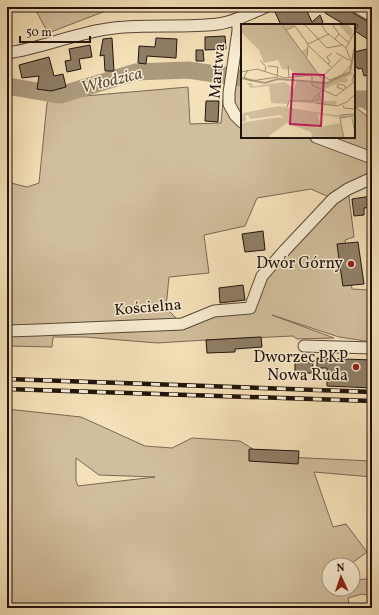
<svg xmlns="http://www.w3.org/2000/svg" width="379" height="615" font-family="Vollkorn,serif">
<rect width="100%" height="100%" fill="#f5e1b9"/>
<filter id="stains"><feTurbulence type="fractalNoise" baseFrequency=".005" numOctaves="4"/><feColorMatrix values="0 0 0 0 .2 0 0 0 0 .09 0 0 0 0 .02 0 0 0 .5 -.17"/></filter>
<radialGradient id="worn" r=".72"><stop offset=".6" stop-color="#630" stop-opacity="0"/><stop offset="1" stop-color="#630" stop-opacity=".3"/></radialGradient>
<path fill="#d1be9c" stroke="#786854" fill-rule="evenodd" d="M34 7H214L201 10H108L48 33Z
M227 77 242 78V137H354V99H372V114L360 105 354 106 372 120V178L348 189 354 237 345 240 352 289 369 290 372 314V342L339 337 272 315 334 338 297 339 293 336 206 340 157 343 85 337H53L52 347 7 346V182L27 187 39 183 47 103 50 99 188 87 190 124 221 123 223 101ZM311 189 333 199 262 276 250 308 182 324 166 308 169 277 209 273 204 235 245 226 257 198Z
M7 409 81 417 145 446 172 448 192 438 240 441 264 456 372 461V477L314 472 333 527 346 524 367 552 352 563V565H329V589H353V567L359 580 372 578V596L362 594 348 598 350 608H7ZM76 458 99 475 155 477 78 486 76 481Z"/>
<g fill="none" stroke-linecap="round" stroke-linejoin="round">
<path stroke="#ad9b7e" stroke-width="17" d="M7 86 60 95 136 72 188 70 242 78
M354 99H372"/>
</g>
<path fill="#8f7e66" stroke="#20130c" d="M285 7H305L312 22 320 15 323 22 320 25H281L275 12Z
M331 7H346L353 13 372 24V42L355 31 358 25H345L325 13Z
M225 36 226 49 205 50V37Z
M112 38 114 71H105L104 55 100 56 103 39Z
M156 38 177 39 176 58 147 56 146 64 138 63 139 46 155 47Z
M90 45 92 57 79 59 81 69 67 72 65 61 71 60 69 49Z
M372 48V74L364 76 362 68 358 69 357 67 354 68V52Z
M196 50H203L204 61H196Z
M49 57 54 76 63 74 66 87 51 91 37 89 39 76 22 78 19 65Z
M206 101H219L218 122 205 121Z
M372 196V207L364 208V215L354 216 352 199Z
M263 231 265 250 245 252 242 234Z
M358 242 364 284 343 286 340 266 335 262 339 259 337 244Z
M243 285 245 300 220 303 219 288Z
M261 337 262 347 235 349V352L207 353 206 340Z
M317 358 372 360V388L327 386V368H317Z
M295 361 313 362 312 373H295Z
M249 449 299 451 298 464 249 461Z"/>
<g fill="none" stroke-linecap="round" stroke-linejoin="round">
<g stroke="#554637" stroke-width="13">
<path id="minor" d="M357 7 372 16
M238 19V31L229 93V104L235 115 242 122
M7 53C43 48 77 32 114 28 148 24 183 28 218 24 234 22 251 13 266 7
M316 137 372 158
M7 331 38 330 182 324 214 311 250 308 262 276 285 250 333 199 348 189 372 178
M304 346 372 348"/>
</g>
<use href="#minor" stroke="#f8ecd2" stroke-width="11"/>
<g stroke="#20130c" stroke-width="4.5">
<path id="rail" d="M7 379 372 392
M7 389 372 401"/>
</g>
<use href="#rail" stroke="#f8ecd2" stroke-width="3" stroke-dasharray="9" stroke-linecap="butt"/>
</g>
<g fill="#8f2418" stroke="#f8ecd2" stroke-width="1.5">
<circle cx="351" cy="264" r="4"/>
<circle cx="356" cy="367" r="4"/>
</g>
<g text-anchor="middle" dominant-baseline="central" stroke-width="3" stroke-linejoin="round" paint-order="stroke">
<g font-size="16" fill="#20130c" stroke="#f8ecd2">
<text transform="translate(218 71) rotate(-85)">Martwa</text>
<text transform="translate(148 308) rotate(-5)">Kościelna</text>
</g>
<g font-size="16" fill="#20130c" stroke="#f8ecd2" text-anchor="end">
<text x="343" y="264">Dwór Górny</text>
<text x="348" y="358">Dworzec PKP<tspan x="348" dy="18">Nowa Ruda</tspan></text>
</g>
<g font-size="17" font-style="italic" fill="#5f503f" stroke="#f8ecd2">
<text transform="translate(112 81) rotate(-14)">Włodzica</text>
</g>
</g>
<g transform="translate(241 24)">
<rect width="114" height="114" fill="#f5e1b9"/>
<path d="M0 0H44L43 3 46 0H56L46 6 61 27 67 23 66 32 63 29 77 49 55 53 50 46 41 45 37 36 23 39 18 26 0 8ZM97 0H107L112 7 109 13ZM110 48 113 50 105 53 107 57 104 59 99 58 80 67 81 77H96L94 82 57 78H48V80L30 79 28 62 10 64 6 59H11L12 62 44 58 53 65 55 58H67V61L70 57 86 59ZM38 82 93 91H114L100 94 76 90 79 99H83L73 104 99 99 103 114H71L70 108 46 99 28 112 31 114H0V100L5 98 39 93 42 95 40 91 9 95 7 91 4 92 6 96 0 99 2 89Z" fill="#d1be9c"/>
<path fill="none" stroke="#ad9b7e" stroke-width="2" d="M0 54 24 59 37 55 86 59 109 48 114 22"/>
<path fill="none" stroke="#a08f74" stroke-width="1" d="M44 0 42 2 80 54M63 0 86 24 102 21M80 0 85 8 105 24M91 0 98 10 94 15M46 6 54 2 67 20 66 33M98 10 108 19M67 20 88 10M68 22 90 43M95 29 108 36M19 36 25 43 24 47M87 40 89 38 86 33 91 29M111 40 105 24 114 7M47 41 48 54M27 42 37 43 36 52M7 46 3 53 10 57 37 53M0 48 16 45 44 54 78 50 89 56 101 51 111 40M114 49 111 56 114 61M71 52V61L95 72 112 59M82 52 101 34M103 66 96 63 97 60 103 61 105 65M71 76 83 65M75 79 96 82 106 78 114 70M102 81 103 84 114 85M46 83 48 77H73L78 75V71M99 91 114 90M111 94 114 108M103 114 99 94 114 92"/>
<path fill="#c2185b" fill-opacity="0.15" stroke="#c2185b" stroke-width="2" d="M52 50 83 51 80 102 49 100Z"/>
<rect width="114" height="114" fill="none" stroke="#20130c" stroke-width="2"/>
</g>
<rect width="379" height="615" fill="none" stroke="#f5e1b9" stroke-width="24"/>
<rect x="8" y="8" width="363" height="599" fill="none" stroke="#20130c" stroke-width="2"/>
<rect x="12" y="12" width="355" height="591" fill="none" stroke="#20130c"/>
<g transform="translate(341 577) rotate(357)"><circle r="19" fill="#f8ecd2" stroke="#a29583"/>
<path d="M0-3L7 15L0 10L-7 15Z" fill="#8f2418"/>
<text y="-6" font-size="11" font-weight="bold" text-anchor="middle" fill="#20130c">N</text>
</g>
<path d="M20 36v6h70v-6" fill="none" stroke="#20130c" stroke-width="2"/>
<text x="26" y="36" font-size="12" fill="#20130c" stroke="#f8ecd2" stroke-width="3" paint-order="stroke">50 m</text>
<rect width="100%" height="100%" filter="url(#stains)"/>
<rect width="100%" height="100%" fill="url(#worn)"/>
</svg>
